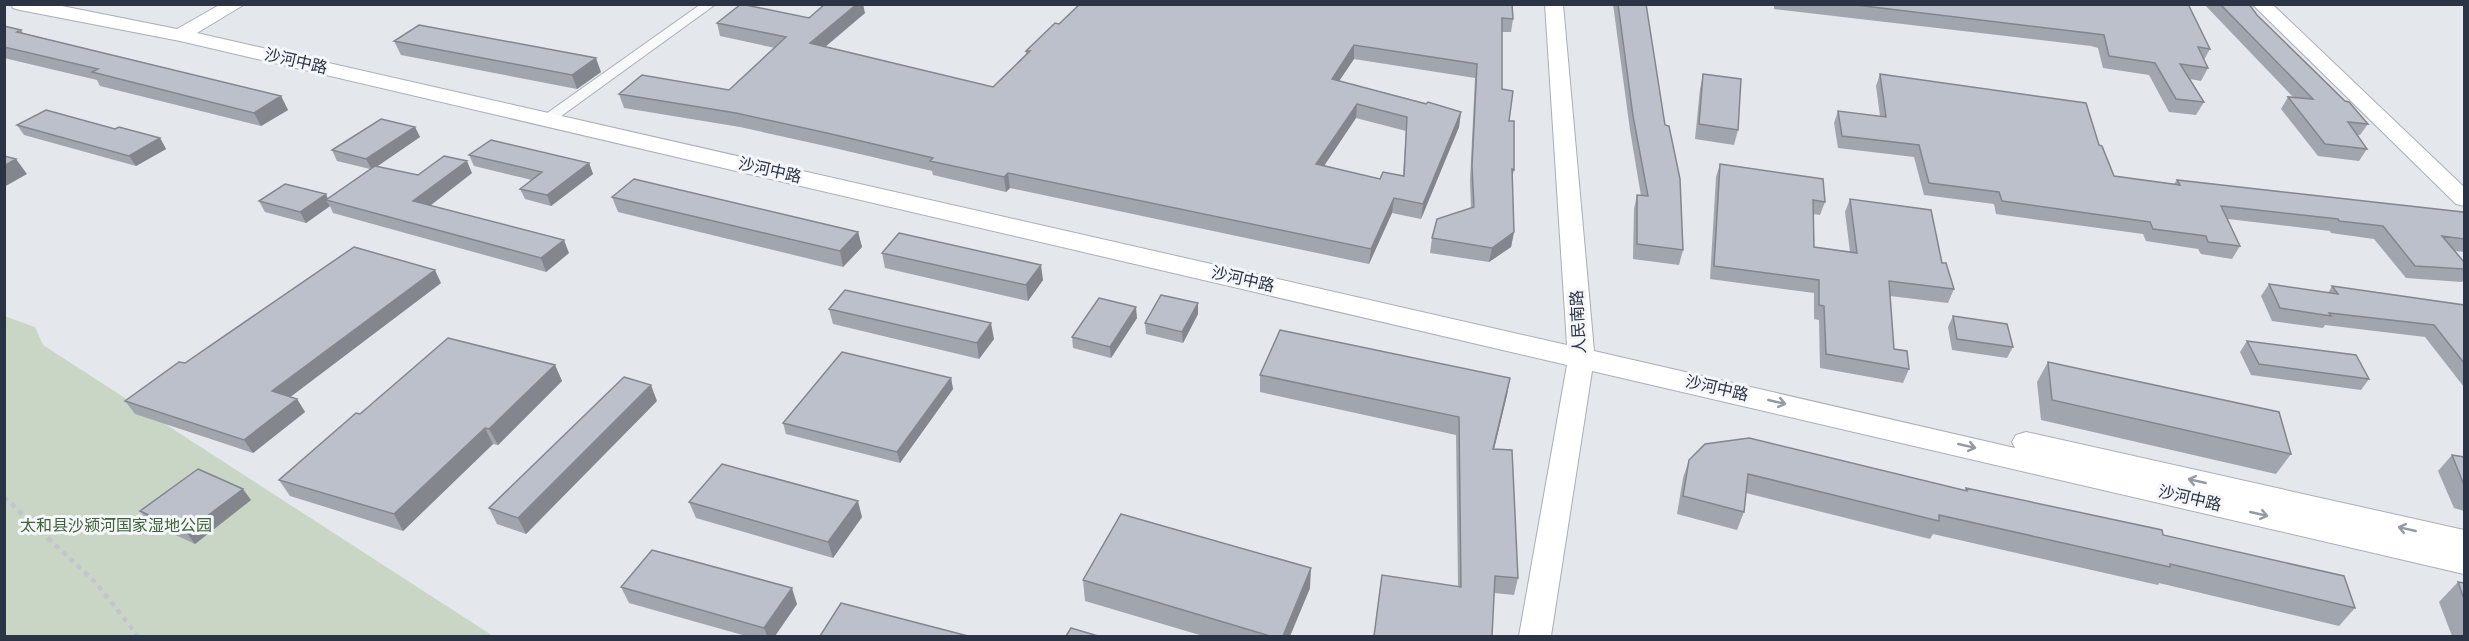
<svg xmlns="http://www.w3.org/2000/svg" width="2469" height="641" font-family="Poppins,'Noto Sans SC',sans-serif">
<rect width="100%" height="100%" fill="#e4e7ec"/>
<path fill="#c9d6c5" d="M4 316 35 327 43 345 493 636H5Z"/>
<g fill="none" stroke-linecap="round" stroke-linejoin="round">
<g stroke="#a9aeb7" stroke-width="2">
<path id="street" d="M701 4H716L553 122H543L541 119 543 116Z"/>
</g>
<g stroke="#a9aeb7" stroke-width="2">
<path id="secondary" d="M11 4H52L177 29 221 4H245L197 33 1567 345 1545 4H1563L1594 351 2015 448 2012 442 2016 435 2026 432 2464 530V574L1592 371 1551 636H1519L1567 365 180 41 20 10 13 8Z
M2252 4H2272L2464 187V206L2456 204Z"/>
</g>
<path stroke="#c2c5cb" stroke-width="4.5" stroke-dasharray="5 5" stroke-linecap="butt" d="M4 323V326
M4 497 96 583 138 636"/>
<use href="#street" fill="#f7f8fa" fill-rule="evenodd"/>
<use href="#secondary" fill="#fff" fill-rule="evenodd"/>
</g>
<path fill="#a1a5ae" fill-rule="evenodd" d="M1080 4 1513 19 1511 32H1502V89L1509 121 1514 170 1512 179 1514 232 1511 247 1489 262 1430 253 1432 238 1471 208 1470 180 1475 78 1354 59 1339 81 1461 112 1459 127 1421 219 1392 213 1369 264 1010 188 1006 192 933 175 932 171 830 147 740 127 624 108 619 94 729 90 775 48 720 36 717 23 865 13 825 47 993 87 1026 55V51L1059 24ZM1356 118 1406 131 1403 175 1380 179 1324 165Z
M1613 4H1646L1683 250 1679 265 1633 259 1634 209 1637 195 1641 196 1630 130Z
M1774 4H2188L2210 49 2204 60 2208 68 2201 81 2190 79 2204 102 2196 115 2169 112 2149 75 2103 68 2098 48 2091 46 1774 9Z
M2204 4H2249L2257 15 2368 124 2360 135H2357L2367 149 2359 161 2318 156 2281 109 2288 97 2294 98Z
M4 26 21 30 23 33 281 96 288 110 261 126 100 86 97 80 4 58Z
M394 41 601 72 577 89 401 55Z
M1703 74 1738 130 1734 145 1695 139 1700 89Z
M1880 74 2099 145 2114 176 2174 184 2177 180 2464 214V252L2455 251 2464 262V279L2462 282 2406 278 2374 239 2331 233 2330 231 2228 219 2240 246 2232 259 2201 254 2198 249 2146 241 2143 234 1996 214 1994 204 1924 195 1914 157 1838 148 1834 123 1838 111 1880 116 1876 86Z
M17 125 115 129 160 138 166 149 136 166 24 135Z
M415 127 420 137 377 166 418 175 472 173 430 206 569 253 546 272 333 213 330 206 306 223 265 212 259 201 328 199 370 169 337 161 332 150Z
M469 155 589 163 593 174 551 206 525 199 520 189 532 180 474 166Z
M1720 164 1825 202 1820 215 1813 214 1814 247 1850 252 1845 212 1850 199 1942 263 1954 289 1948 303 1890 296 1894 349 1909 369 1903 383 1820 368 1819 320 1814 319V293L1710 279 1716 177Z
M612 197 858 232 862 247 843 267 618 212Z
M882 253 1043 280 1028 301 885 268Z
M441 283 290 397 297 399 305 412 253 453 135 414 125 401 185 363Z
M2269 284 2328 293 2332 286 2464 305V387L2425 337 2325 325 2323 328 2272 321 2261 296Z
M829 309 994 339 979 359 833 324Z
M1198 314 1183 343 1146 334 1145 323Z
M1953 316 2013 347 2007 358 1952 350 1948 327Z
M1137 318 1111 358 1073 348 1072 337Z
M2247 341 2369 379 2361 390 2251 375 2240 352Z
M2048 362 2291 454 2276 474 2041 420 2037 382Z
M555 365 562 381 498 445 493 444 403 531 290 496 279 480 360 414Z
M1260 375 1510 378 1507 395 1494 449 1518 578 1514 595 1494 593 1458 586 1456 435 1260 392Z
M951 378 953 389 900 463 786 434 783 423Z
M657 401 526 534 497 524 489 508Z
M2452 455 2464 457V511L2454 508 2438 471Z
M1689 460 1965 490 1966 488 2163 535 2355 608 2339 626 2159 583 2158 585 1933 534 1930 539 1746 493 1744 512 1737 530 1677 514 1683 478Z
M251 500 195 544 149 523 140 511Z
M689 502 862 517 833 558 696 518Z
M1083 580 1310 588 1290 636H1203L1085 601Z
M2458 582 2464 583V636H2452L2439 602Z
M621 587 797 604 775 636H746L629 603Z"/>
<path fill="#83868d" d="M857 4H863L865 13 813 57 810 43Z
M1354 45V59L1331 93 1332 79Z
M596 58 601 72 577 89 572 75Z
M281 96 288 110 261 126 254 113Z
M1357 104 1356 118 1316 178V164Z
M1461 112 1459 127 1421 219 1423 204Z
M415 127 420 137 372 170 366 159Z
M160 138 166 149 136 166 129 156Z
M16 159 27 174 4 187V166Z
M467 161 472 173 419 214 413 201Z
M589 163 593 174 551 206 547 195Z
M1008 173 1010 188 1006 192 1004 177Z
M326 194 329 201 326 200 330 206 306 223 300 212Z
M1394 198 1392 213 1369 264 1371 249Z
M858 232 862 247 843 267 840 251Z
M1514 232 1511 247 1489 262 1492 248Z
M564 240 569 253 546 272 541 258Z
M1041 265 1043 280 1028 301 1026 285Z
M435 270 441 283 281 404 272 391Z
M1198 303V314L1183 343 1182 332Z
M1136 307 1137 318 1111 358 1110 347Z
M991 323 994 339 979 359 977 343Z
M555 365 562 381 498 445 489 429Z
M951 378 953 389 900 463 897 452Z
M1510 378 1507 395 1490 466 1493 449Z
M651 385 657 401 526 534 518 518Z
M297 399 305 412 253 453 244 440Z
M485 428 493 444 403 531 394 514Z
M243 489 251 500 195 544 186 532Z
M858 501 862 517 833 558 828 542Z
M1311 568 1310 588 1290 636H1283Z
M792 588 797 604 775 636H767L764 628Z"/>
<path fill="#bbc0ca" stroke="#83868d" stroke-width="1.5" fill-rule="evenodd" d="M741 4 809 18 825 4H857L810 43 993 87 1030 51H1026L1055 23 1059 24 1080 4H1512L1513 19 1502 18V89L1513 91 1509 121H1514V170L1512 169 1514 232 1492 248 1432 238 1437 219 1474 207 1472 166 1477 64 1354 45 1332 79 1426 104 1428 102 1461 112 1423 204 1394 198 1371 249 1008 173 1004 177 930 161 933 158 827 133 736 113 619 94 642 75 729 90 786 37 717 23ZM1357 104 1407 117 1404 176 1383 172 1380 179 1316 164Z
M1618 4H1646L1665 125 1669 126 1680 179 1683 250 1637 244V195L1648 196 1633 116Z
M1848 4H2188L2210 49 2198 47 2208 68 2180 64 2204 102 2176 99 2155 63 2109 56 2104 35 2097 34Z
M2220 4H2249L2257 15 2345 101 2349 102 2368 124 2348 122 2367 149 2325 144 2288 97 2313 99Z
M419 25 596 58 572 75 394 41Z
M4 26 21 30 17 32 281 96 254 113 92 72 98 69 4 47Z
M1703 74 1741 79 1738 130 1699 124Z
M1880 74 2086 103 2099 145 2102 146 2114 176 2180 185 2177 180 2463 212 2464 214V239L2442 236 2464 262V269L2415 266 2383 226 2339 221 2338 219 2221 206 2240 246 2208 242 2206 236 2153 229 2150 222 2002 201 1999 192 1929 183 1919 145 1842 136 1838 111 1886 117Z
M46 110 115 129 119 127 160 138 129 156 17 125Z
M381 119 415 127 366 159 332 150Z
M491 140 589 163 547 195 520 189 542 172 469 155Z
M4 156 16 159 4 166Z
M444 156 467 161 413 201 564 240 541 258 326 200 375 166 418 175Z
M1720 164 1823 179 1825 202 1813 200 1814 247 1857 253 1850 199 1931 210 1942 263H1946L1954 289 1889 281 1894 349 1907 351 1909 369 1826 354 1824 306 1819 305V280L1714 266Z
M634 179 858 232 840 251 612 197Z
M285 184 326 194 300 212 259 201Z
M899 233 1041 265 1026 285 882 253Z
M354 247 435 270 272 391 297 399 244 440 125 401 179 362 185 363Z
M2269 284 2338 294 2332 286 2464 305V363L2434 325 2329 313 2331 316 2280 308Z
M845 290 991 323 977 343 829 309Z
M1161 295 1198 303 1182 332 1145 323Z
M1099 298 1136 307 1110 347 1072 337Z
M1953 316 2007 324 2013 347 1957 339Z
M1280 330 1510 378 1493 449 1512 450 1518 578 1495 576 1492 636H1374L1382 575 1461 587 1459 417 1260 375Z
M448 338 555 365 489 429 485 428 394 514 279 480 356 413 360 414Z
M2247 341 2356 355 2369 379 2259 364Z
M842 352 951 378 897 452 783 423Z
M2048 362 2279 412 2291 454 2052 400Z
M624 377 651 385 518 518 489 508Z
M1749 438 1967 491 1966 488 2162 530 2163 535 2344 576 2355 608 2170 564V567L1939 515V521L1748 474 1744 512 1683 496 1689 460 1705 444Z
M2452 455 2464 457V485Z
M722 464 858 501 828 542 689 502Z
M198 469 243 489 186 532 140 511Z
M1121 514 1311 568 1283 636H1270L1083 580Z
M652 550 792 588 764 628 621 587Z
M2458 582 2464 583V599Z
M841 603 968 636H820Z
M1071 628 1098 636H1066Z"/>
<defs><path id="oneway-shaft" d="M-6 0H5M1.5-3L5.5 0L1.5 3" fill="none" stroke-width="1.6" stroke-linecap="round" stroke-linejoin="round" transform="scale(1.5)"/></defs>
<g stroke="#959aa2">
<use href="#oneway-shaft" transform="translate(1777 402) rotate(13)"/>
<use href="#oneway-shaft" transform="translate(1967 446) rotate(13)"/>
<use href="#oneway-shaft" transform="translate(2197 481) rotate(-167)"/>
<use href="#oneway-shaft" transform="translate(2259 514) rotate(13)"/>
<use href="#oneway-shaft" transform="translate(2407 529) rotate(-167)"/>
</g>
<g text-anchor="middle" dominant-baseline="central" stroke-width="6" stroke-linejoin="round" paint-order="stroke">
<g font-size="16" fill="#2b3445" stroke="#f4f6f9">
<text transform="translate(296 61) rotate(13)">沙河中路</text>
<text transform="translate(770 170) rotate(13)">沙河中路</text>
<text transform="translate(1243 279) rotate(13)">沙河中路</text>
<text transform="translate(1578 322) rotate(-93)">人民南路</text>
<text transform="translate(1717 388) rotate(13)">沙河中路</text>
<text transform="translate(2190 498) rotate(13)">沙河中路</text>
</g>
<g font-size="16" fill="#3f6138" stroke="#f4f6f9">
<text x="116" y="525">太和县沙颍河国家湿地公园</text>
</g>
</g>
<rect width="2469" height="641" fill="none" stroke="#2b3445" stroke-width="12"/>
</svg>
